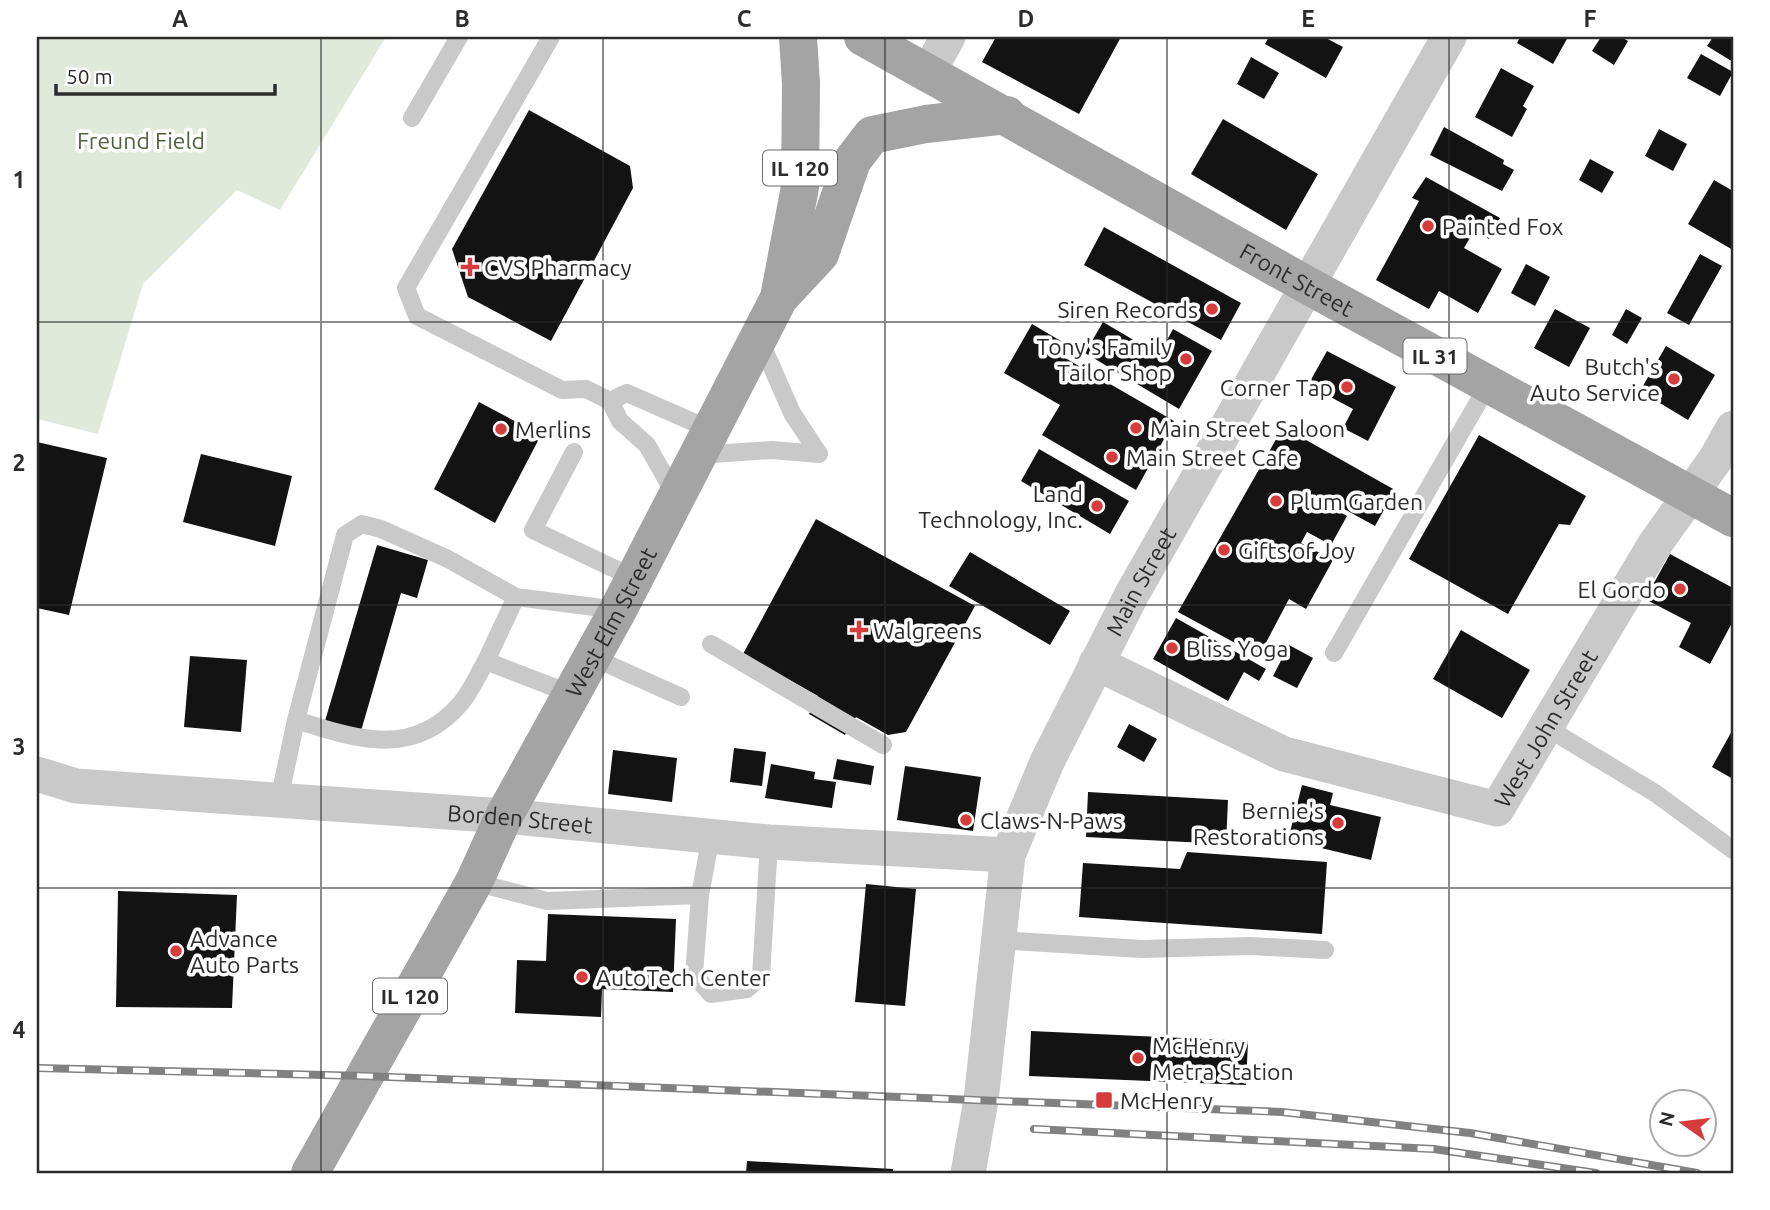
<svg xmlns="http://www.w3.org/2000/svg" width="1770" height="1210" font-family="Ubuntu,sans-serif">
<rect width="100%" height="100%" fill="#fff"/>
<path fill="#e1e9db" d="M37 37H386L280 210 237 190 143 284 98 434 37 419Z"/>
<path fill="#131313" d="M996 37H1121L1079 114 982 62Z
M1269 37H1324L1343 47 1326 78 1265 44Z
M1520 37H1568L1553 64 1517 43Z
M1601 37H1621L1628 41 1614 65 1592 51Z
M1713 37H1733V62L1707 46Z
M1701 54 1733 72 1720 96 1687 78Z
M1251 57 1279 73 1264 99 1237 84Z
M1501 68 1534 86 1523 106 1527 109 1512 137 1475 117Z
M529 110 630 166 633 188 551 341 468 297 452 249Z
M1223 119 1318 174 1286 230 1191 174Z
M1444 127 1504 160 1503 164 1514 170 1502 191 1430 155Z
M1659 129 1687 144 1673 171 1645 156Z
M1590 159 1614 172 1602 193 1579 180Z
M1426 177 1500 218 1489 239 1474 231 1464 248 1502 269 1478 313 1439 291 1429 309 1376 280 1419 201 1412 198Z
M1714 180 1733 191V250L1688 224Z
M1104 227 1241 303 1221 340 1084 265Z
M1700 254 1722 266 1689 325 1667 313Z
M1526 264 1550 277 1535 306 1511 293Z
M1555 309 1590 328 1569 367 1534 348Z
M1626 309 1642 318 1627 344 1612 335Z
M1103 322 1159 355 1173 329 1212 351 1179 409 1085 353Z
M1032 324 1066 344 1060 355 1174 421 1136 490 1042 435 1060 405 1004 373Z
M1666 346 1715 375 1688 420 1640 391Z
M1327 351 1396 387 1368 441 1343 428 1353 409 1308 385Z
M479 402 541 435 495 523 434 489Z
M1283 427 1395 490 1375 526 1326 499 1324 503 1347 516 1331 545 1307 532 1301 543 1333 560 1306 609 1289 599 1259 656 1178 612Z
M1479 435 1586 496 1570 525 1559 524 1508 614 1409 559Z
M37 442 107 458 69 615 37 608Z
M1039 449 1129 501 1110 534 1021 481Z
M201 454 292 476 275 546 183 522Z
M816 519 975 606 906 732 888 735 856 717 845 735 809 714 818 696 743 654Z
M377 545 428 560 417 598 401 593 361 731 325 721Z
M970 552 1070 611 1050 645 949 586Z
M1670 554 1733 588V621L1710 664 1679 647 1691 623 1645 599Z
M1176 618 1266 669 1259 681 1244 672 1228 701 1153 659Z
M1461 630 1530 670 1502 718 1433 679Z
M1289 645 1313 658 1297 688 1273 676Z
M190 656 247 660 241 732 184 727Z
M1129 724 1157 739 1144 762 1117 747Z
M1733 729V779L1712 767Z
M734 748 766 752 762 786 730 782Z
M613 750 677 758 672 802 608 794Z
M837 759 874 766 871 785 833 779Z
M771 764 815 772 814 779 836 782 832 808 765 798Z
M905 766 981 777 973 831 897 820Z
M1302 785 1333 793 1330 805 1381 817 1371 860 1288 840Z
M1088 792 1228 800 1226 844 1086 837Z
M1187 852 1327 862 1322 934 1079 917 1083 863 1180 869Z
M866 884 916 889 905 1006 855 1002Z
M118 891 237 895 232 1008 116 1007Z
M548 914 676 919 673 992 602 989 601 1017 515 1013 517 960 546 961Z
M1031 1031 1248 1041 1246 1085 1029 1076Z
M747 1161 893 1169V1173H746Z"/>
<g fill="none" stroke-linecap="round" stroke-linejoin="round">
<path stroke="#c9c9c9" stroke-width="18" d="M551 37 406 288 417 316 562 390 586 389 610 401 620 421 647 445 676 496
M412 118 459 37
M760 340 792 413 819 454
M610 401 627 393 711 430
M574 452 533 530 634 578
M698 455 772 450 819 454
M516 597 486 661 571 694
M711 644 883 745
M1334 653 1488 385
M592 657 681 697
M296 720C356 739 414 759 461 703 471 691 478 675 486 661
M1544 726 1655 793 1733 850
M279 800 296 720 345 535 362 524 381 529 448 559 516 597 618 610
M474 882 547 901 700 895 711 836
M700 895 694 975 711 994 747 989 761 977 769 842
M998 940 1142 949 1250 946 1325 950"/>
<g stroke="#c9c9c9" stroke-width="35">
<path d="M929 71 948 37"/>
<path id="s1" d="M1096 663 1284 754 1497 809 1655 544 1715 460 1733 428"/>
<path id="s2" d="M37 774 76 786 504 816 769 842 1008 855"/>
<path id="s3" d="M968 1173 981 1100 1008 855 1047 762 1132 594 1449 37"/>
</g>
<g stroke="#a4a4a4" stroke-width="38">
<path id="s4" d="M863 37 1307 285 1733 518"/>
<path d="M779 298 820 254 852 161 872 135 926 124 1007 115"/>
<path id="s5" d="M310 1173 474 882 504 816 618 610 779 298 800 187 801 84 798 37"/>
</g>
<g stroke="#818181" stroke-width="8">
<path id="rail" d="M37 1068 364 1076 1282 1112 1470 1133 1697 1173
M1034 1129 1434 1149 1596 1173"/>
</g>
<use href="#rail" stroke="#fff" stroke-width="5" stroke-dasharray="16" stroke-linecap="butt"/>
</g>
<path fill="none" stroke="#2c2c2c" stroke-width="2" stroke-opacity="0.55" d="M321 37V1173M603 37V1173M885 37V1173M1167 37V1173M1449 37V1173M37 322H1733M37 605H1733M37 888H1733"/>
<g fill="#d63c3c" stroke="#fff" stroke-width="2.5">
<circle cx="1428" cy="226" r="7"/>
<path d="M466.5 256.5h7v7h7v7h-7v7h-7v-7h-7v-7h7z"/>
<circle cx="1212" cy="309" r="7"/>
<circle cx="1186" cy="359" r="7"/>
<circle cx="1674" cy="379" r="7"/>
<circle cx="1347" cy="387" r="7"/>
<circle cx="1136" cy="428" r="7"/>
<circle cx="501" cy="429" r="7"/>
<circle cx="1112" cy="457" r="7"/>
<circle cx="1276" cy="501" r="7"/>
<circle cx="1097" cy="506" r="7"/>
<circle cx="1224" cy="550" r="7"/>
<circle cx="1680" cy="589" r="7"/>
<path d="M855.5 619.5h7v7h7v7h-7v7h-7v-7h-7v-7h7z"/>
<circle cx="1172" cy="648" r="7"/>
<circle cx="966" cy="820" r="7"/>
<circle cx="1338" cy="823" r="7"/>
<circle cx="176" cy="951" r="7"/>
<circle cx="582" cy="977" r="7"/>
<circle cx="1138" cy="1058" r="7"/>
<rect x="1095" y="1091" width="18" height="18" rx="3.5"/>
</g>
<g text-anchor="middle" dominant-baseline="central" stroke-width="7" stroke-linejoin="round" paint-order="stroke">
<g fill="#fff" stroke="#6b6b6b" stroke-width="2">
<rect x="763" y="150.5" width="74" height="35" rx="5"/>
<rect x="1403.5" y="338.5" width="63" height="35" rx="5"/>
<rect x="373" y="978.5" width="74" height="35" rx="5"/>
</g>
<g font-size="21" font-weight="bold" fill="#2c2c2c">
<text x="800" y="168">IL 120</text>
<text x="1435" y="356">IL 31</text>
<text x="410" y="996">IL 120</text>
</g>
<g font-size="23" fill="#4d643e" stroke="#fff">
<text x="141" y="140">Freund Field</text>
</g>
<g font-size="23" fill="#2c2c2c" stroke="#fff" text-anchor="start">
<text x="1442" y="226">Painted Fox</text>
<text x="484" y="267">CVS Pharmacy</text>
<text x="1198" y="309" text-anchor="end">Siren Records</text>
<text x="1172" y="346" text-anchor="end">Tony's Family<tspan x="1172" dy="26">Tailor Shop</tspan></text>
<text x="1660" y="366" text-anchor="end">Butch's<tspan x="1660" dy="26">Auto Service</tspan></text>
<text x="1333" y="387" text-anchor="end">Corner Tap</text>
<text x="1150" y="428">Main Street Saloon</text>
<text x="515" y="429">Merlins</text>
<text x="1126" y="457">Main Street Cafe</text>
<text x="1083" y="493" text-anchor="end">Land<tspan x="1083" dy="26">Technology, Inc.</tspan></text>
<text x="1290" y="501">Plum Garden</text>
<text x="1238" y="550">Gifts of Joy</text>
<text x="1666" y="589" text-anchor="end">El Gordo</text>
<text x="873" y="630">Walgreens</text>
<text x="1186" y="648">Bliss Yoga</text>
<text x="1324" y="810" text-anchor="end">Bernie's<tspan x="1324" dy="26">Restorations</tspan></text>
<text x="980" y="820">Claws-N-Paws</text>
<text x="190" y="938">Advance<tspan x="190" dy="26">Auto Parts</tspan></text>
<text x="596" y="977">AutoTech Center</text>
<text x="1152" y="1045">McHenry<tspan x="1152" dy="26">Metra Station</tspan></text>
<text x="1120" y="1100">McHenry</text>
</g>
<g font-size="23" fill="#2c2c2c" stroke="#fff">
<text stroke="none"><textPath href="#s4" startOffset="497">Front Street</textPath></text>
<text stroke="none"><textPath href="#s3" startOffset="625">Main Street</textPath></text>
<text stroke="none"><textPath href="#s5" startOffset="628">West Elm Street</textPath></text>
<text stroke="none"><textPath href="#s1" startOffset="523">West John Street</textPath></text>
<text stroke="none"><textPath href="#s2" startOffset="486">Borden Street</textPath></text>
</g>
</g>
<rect width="1770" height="1210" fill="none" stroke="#ffffff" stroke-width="77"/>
<g transform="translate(1683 1123) rotate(284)"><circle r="33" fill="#ffffff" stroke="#ababab" stroke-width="2"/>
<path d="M0-5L12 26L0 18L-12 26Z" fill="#d63c3c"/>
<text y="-10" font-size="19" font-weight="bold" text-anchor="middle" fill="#2c2c2c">N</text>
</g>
<path d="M56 84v10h219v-10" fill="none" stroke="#2c2c2c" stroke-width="3.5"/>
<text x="66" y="84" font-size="21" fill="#2c2c2c" stroke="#ffffff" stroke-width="5" paint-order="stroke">50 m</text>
<rect x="38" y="38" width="1694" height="1134" fill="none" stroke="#2c2c2c" stroke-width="2.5"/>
<g font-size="23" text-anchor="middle" font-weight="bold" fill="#2c2c2c">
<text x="180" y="27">A</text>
<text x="462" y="27">B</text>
<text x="744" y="27">C</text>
<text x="1026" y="27">D</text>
<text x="1308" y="27">E</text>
<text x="1590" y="27">F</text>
<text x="19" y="188">1</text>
<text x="19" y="471">2</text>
<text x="19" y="755">3</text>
<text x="19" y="1038">4</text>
</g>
</svg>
